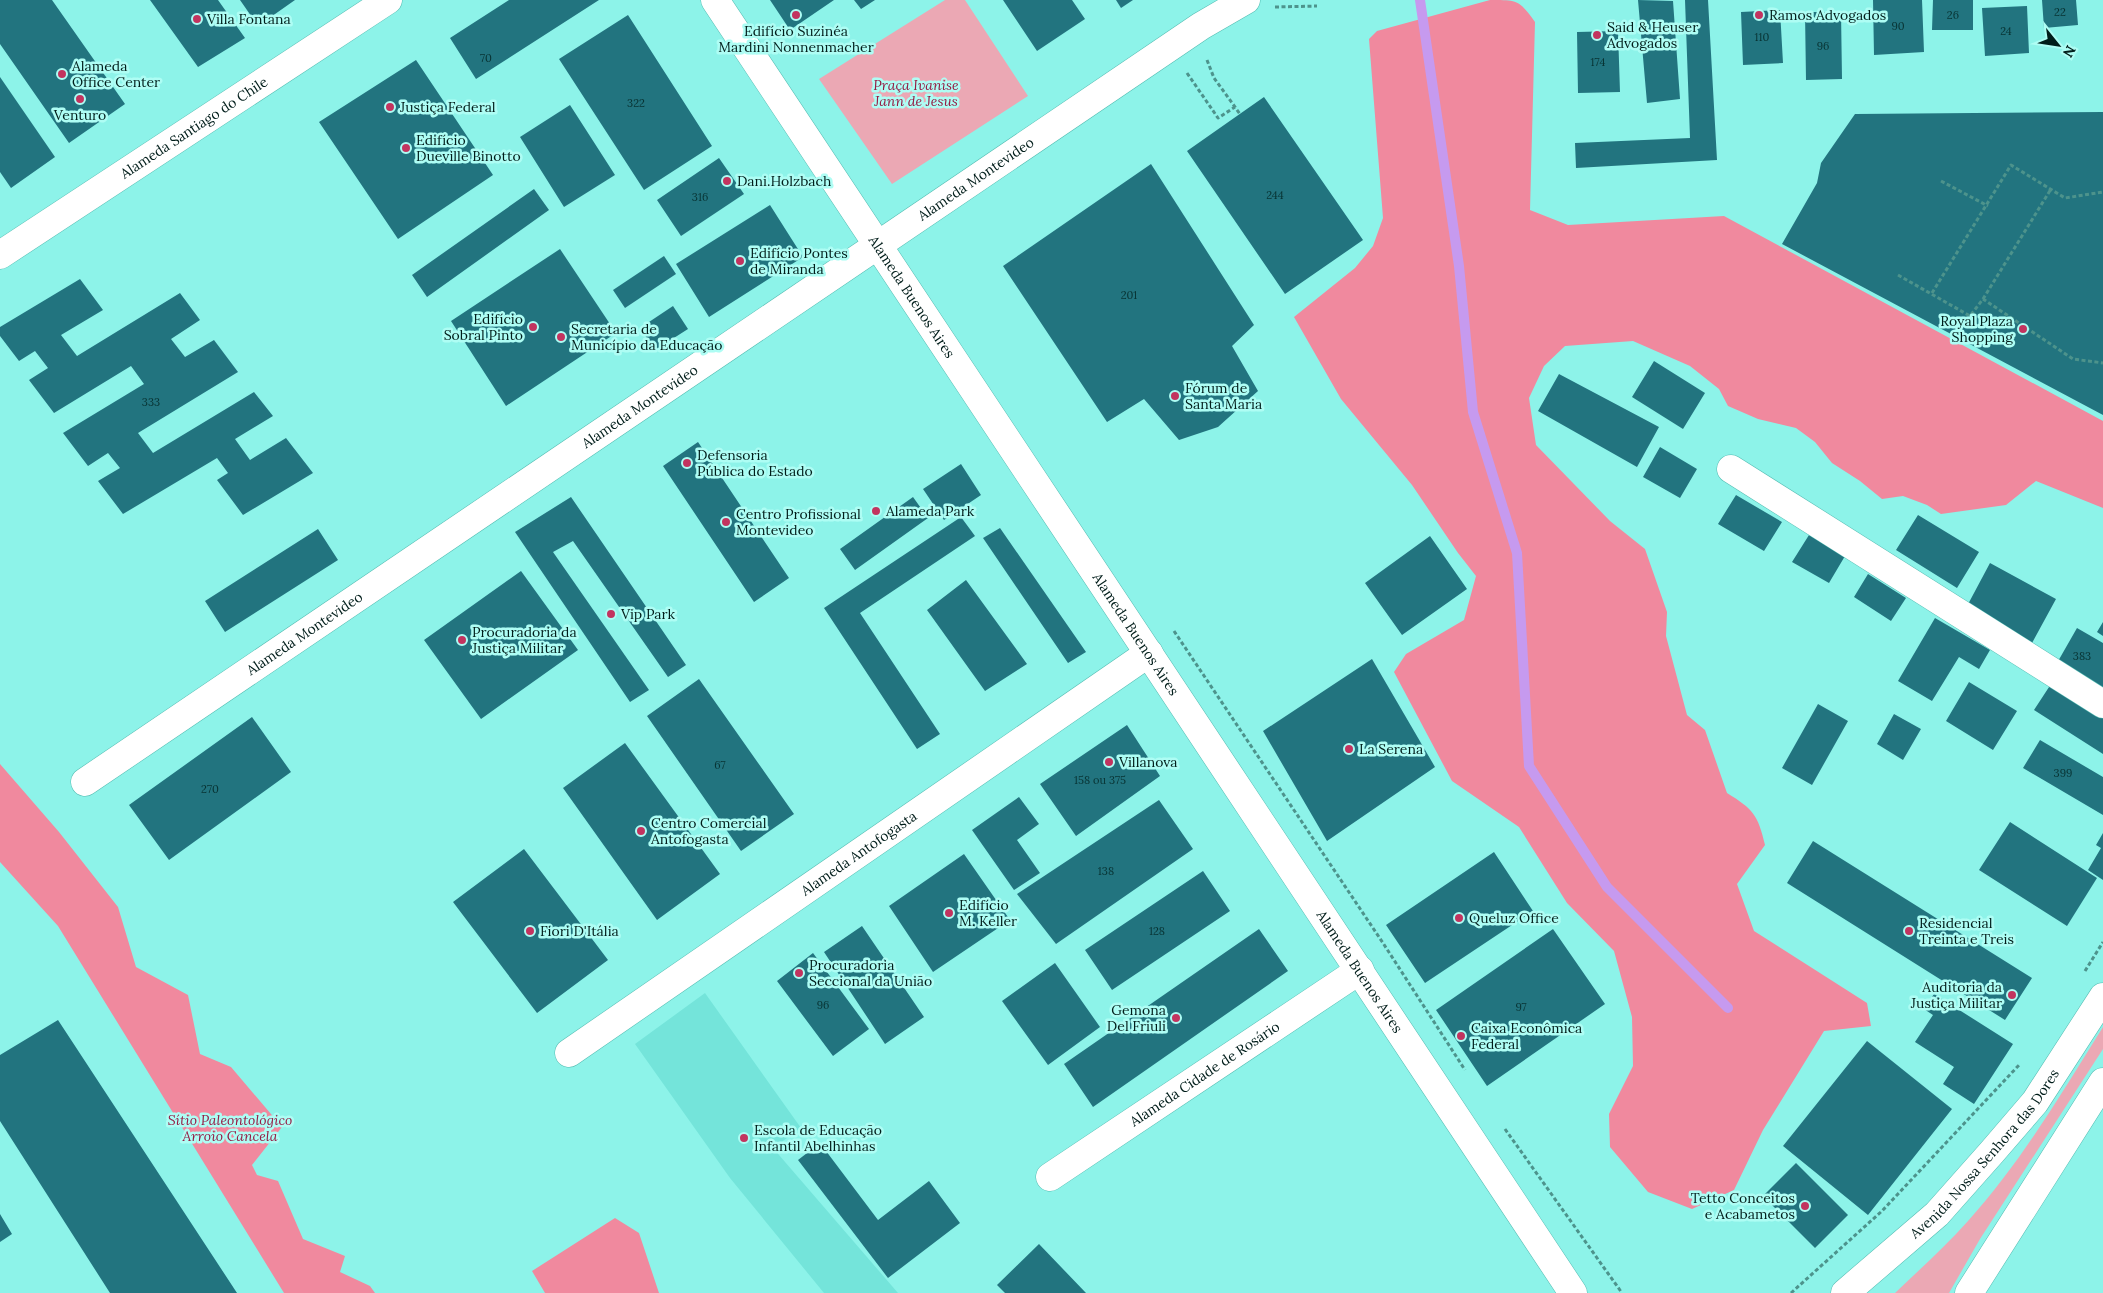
<svg xmlns="http://www.w3.org/2000/svg" width="2103" height="1293" font-family="Lora,serif">
<rect width="100%" height="100%" fill="#8df3e9"/>
<path fill="#74e4da" d="M705 993 801 1128 773 1148 898 1293H824L730 1178 635 1044Z"/>
<path fill="#eba8b4" d="M945 0H965L1028 96 892 184 819 79Z
M2103 1027V1049L1980 1239 1949 1293H1895C1920 1269 1946 1246 1968 1221 2021 1162 2062 1093 2103 1027Z"/>
<path fill="#f0899e" d="M1490 0C1518 0 1519 0 1535 22L1530 210 1568 225 1724 216 2103 421V508L2036 481 2006 505 1941 514 1927 505 1903 496 1882 499 1860 481 1832 463 1815 442 1796 428 1758 419 1728 406 1719 389 1690 366 1633 341 1565 346 1544 366 1529 398 1536 445 1610 521 1645 549 1667 612 1666 636 1687 715 1705 730 1727 793C1753 809 1758 815 1765 845L1737 884 1754 931 1867 1003 1871 1026 1824 1031 1763 1130 1734 1190 1692 1209 1648 1192 1610 1147 1609 1114 1633 1066 1632 1017 1614 951 1567 903 1519 827 1452 781 1394 672 1406 654 1464 620 1476 576 1458 553 1412 485 1341 399 1294 317 1355 268 1373 246 1383 218 1369 39 1377 31Z
M0 764 59 832 118 907 136 967 188 995 200 1054 231 1067 282 1127 252 1165 257 1175 278 1181 303 1239 345 1256 340 1272 370 1286 375 1293H284L58 926 0 862Z
M615 1218 639 1233 659 1293H545L532 1271Z"/>
<g fill="none" stroke-linecap="round" stroke-linejoin="round">
<path stroke="#c69aef" stroke-width="10" d="M1420 0 1459 266 1473 412 1517 553 1529 766 1607 887 1728 1008"/>
</g>
<path fill="#22747f" d="M0 0H52L125 104 69 143 0 44Z
M150 0H218L245 38 198 67Z
M240 0H295L258 26Z
M509 0H599L476 79 450 38Z
M770 0H834L790 30Z
M854 0H875L861 9Z
M1003 0H1072L1085 19 1037 51Z
M1116 0H1133L1121 8Z
M1638 0 1673 1 1680 99 1647 103Z
M1685 0H1708L1717 160 1576 168 1575 143 1690 138Z
M1873 0H1922L1924 52 1874 55Z
M1933 0H1973V30H1932Z
M2042 0H2076L2078 25 2044 28Z
M2027 6 2029 53 1985 56 1982 8Z
M1780 10 1783 63 1743 65 1741 12Z
M1805 12H1841L1842 79 1806 80Z
M628 15 712 146 644 190 559 59Z
M1618 31 1620 92 1578 93 1577 32Z
M416 60 493 175 398 239 319 122Z
M0 77 55 157 11 188 0 172Z
M1264 97 1363 240 1285 294 1187 151Z
M570 105 615 175 564 207 520 137Z
M2103 112V415L1782 244 1817 183 1821 163 1855 114Z
M719 158 744 194 681 236 657 200Z
M1151 164 1254 325 1232 346 1258 391 1218 427 1179 440 1144 399 1107 422 1003 266Z
M534 189 549 210 427 297 412 275Z
M770 205 803 257 709 317 676 264Z
M560 249 616 333 506 406 451 321Z
M664 256 676 274 625 308 613 290Z
M80 279 103 310 61 335 77 356 180 293 200 320 171 339 185 357 214 340 238 372 138 433 153 453 254 392 273 416 235 439 250 460 286 438 313 473 243 515 217 480 228 473 217 458 123 514 98 481 120 468 108 453 88 466 63 433 144 384 131 366 54 413 29 380 48 368 35 351 19 361 0 336V327Z
M673 306 688 329 655 350 640 328Z
M1654 361 1705 393 1683 429 1632 397Z
M1559 374 1659 427 1637 467 1538 411Z
M698 442 789 578 754 602 663 466Z
M1660 447 1697 469 1680 498 1643 477Z
M961 464 981 495 944 520 923 489Z
M1736 495 1782 522 1764 551 1718 524Z
M571 497 686 665 668 677 573 541 553 552 649 690 630 702 515 532Z
M913 497 928 518 855 570 840 549Z
M1918 515 1979 552 1957 588 1896 550Z
M961 517 975 536 860 613 940 734 917 749 824 608Z
M1000 528 1086 652 1068 663 983 538Z
M318 529 338 560 225 632 205 601Z
M1809 535 1845 556 1829 583 1792 562Z
M1430 536 1467 589 1402 635 1365 583Z
M1990 563 2056 599 2032 643 1966 608Z
M521 571 578 650 481 719 424 640Z
M1868 574 1906 598 1891 621 1854 597Z
M966 580 1027 664 985 691 927 610Z
M1935 618 1990 650 1979 669 1959 657 1932 701 1898 681Z
M2103 622V636L2097 632Z
M2077 628 2103 643V699L2053 670Z
M1372 659 1435 767 1327 841 1263 731Z
M699 679 794 814 741 851 647 716Z
M1969 682 2017 711 1993 750 1946 721Z
M2051 684 2103 717V754L2034 710Z
M1818 704 1848 721 1812 785 1782 768Z
M1894 714 1921 729 1903 760 1877 744Z
M252 717 291 772 169 860 129 805Z
M1127 725 1160 776 1076 836 1040 784Z
M2040 740 2103 777V815L2023 768Z
M625 743 720 874 657 920 563 788Z
M1019 797 1039 824 1017 840 1040 873 1014 890 972 830Z
M1159 800 1193 849 1056 944 1017 894Z
M2010 822 2097 878 2067 926 1979 870Z
M2103 833V880L2088 870 2101 848 2096 845Z
M1813 841 2032 978 2005 1020 1787 883Z
M524 849 608 960 537 1013 453 902Z
M1494 852 1533 911 1425 983 1386 925Z
M964 854 1010 920 933 972 889 906Z
M1203 871 1230 911 1112 990 1085 950Z
M862 926 924 1017 885 1044 824 952Z
M1259 929 1288 971 1093 1107 1064 1064Z
M1553 929 1605 1004 1487 1086 1436 1010Z
M813 953 869 1029 833 1056 777 981Z
M1055 963 1100 1027 1048 1065 1002 1001Z
M1934 994 2013 1044 1974 1104 1943 1084 1954 1067 1915 1042 1933 1015 1924 1009Z
M58 1020 237 1293H110L0 1121V1055Z
M1867 1041 1952 1109 1868 1215 1783 1146Z
M820 1143 878 1220 929 1181 960 1223 888 1278 798 1160Z
M1796 1163 1848 1215 1815 1248 1763 1196Z
M0 1214 12 1234 0 1242Z
M1039 1244 1086 1293H1005L997 1285Z"/>
<g fill="none" stroke-linecap="round" stroke-linejoin="round">
<g stroke="#54bcb2" stroke-width="29">
<g id="minor">
<path id="s1" d="M0 255 388 0"/>
<path d="M1731 469 2103 704"/>
<path id="s2" d="M85 782 878 245"/>
<path id="s3" d="M569 1053 1149 653"/>
<path id="s4" d="M1050 1177 1360 970"/>
</g>
</g>
<g stroke="#54bcb2" stroke-width="29">
<g id="tertiary">
<path id="s5" d="M715 0 1573 1293"/>
<path id="s6" d="M878 245 1201 26 1246 0"/>
</g>
</g>
<g stroke="#54bcb2" stroke-width="29">
<g id="primary">
<path id="s7" d="M1845 1293 1937 1214 1992 1152 2035 1102 2103 997"/>
<path d="M1969 1293 2103 1082"/>
</g>
</g>
<path stroke="#4d938c" stroke-width="3" stroke-dasharray="4 2.5" stroke-linecap="butt" d="M1275 7 1317 6
M1207 60 1214 78 1240 114
M1187 73 1218 118 1235 107
M1941 181 1988 206
M1898 275 1970 316 1983 299 2073 359 2103 363
M1932 293 2011 165 2065 198 2103 192
M1983 299 2051 189
M1174 631 1383 943 1465 1070
M2085 971 2103 942
M1505 1129 1622 1293
M1791 1293 1882 1211 2020 1064"/>
<use href="#minor" stroke="#fff" stroke-width="28"/>
<use href="#tertiary" stroke="#fff" stroke-width="28"/>
<use href="#primary" stroke="#fff" stroke-width="28"/>
</g>
<g fill="#c2345f" stroke="#aefdf4" stroke-width="2">
<circle cx="796" cy="15" r="5"/>
<circle cx="1759" cy="15" r="5"/>
<circle cx="197" cy="19" r="5"/>
<circle cx="1597" cy="35" r="5"/>
<circle cx="62" cy="74" r="5"/>
<circle cx="80" cy="99" r="5"/>
<circle cx="390" cy="107" r="5"/>
<circle cx="406" cy="148" r="5"/>
<circle cx="727" cy="181" r="5"/>
<circle cx="740" cy="261" r="5"/>
<circle cx="533" cy="327" r="5"/>
<circle cx="2023" cy="329" r="5"/>
<circle cx="561" cy="337" r="5"/>
<circle cx="1175" cy="396" r="5"/>
<circle cx="687" cy="463" r="5"/>
<circle cx="876" cy="511" r="5"/>
<circle cx="726" cy="522" r="5"/>
<circle cx="611" cy="614" r="5"/>
<circle cx="462" cy="640" r="5"/>
<circle cx="1349" cy="749" r="5"/>
<circle cx="1109" cy="762" r="5"/>
<circle cx="641" cy="831" r="5"/>
<circle cx="949" cy="913" r="5"/>
<circle cx="1459" cy="918" r="5"/>
<circle cx="530" cy="931" r="5"/>
<circle cx="1909" cy="931" r="5"/>
<circle cx="799" cy="973" r="5"/>
<circle cx="2012" cy="995" r="5"/>
<circle cx="1176" cy="1018" r="5"/>
<circle cx="1461" cy="1036" r="5"/>
<circle cx="744" cy="1138" r="5"/>
<circle cx="1805" cy="1206" r="5"/>
</g>
<g text-anchor="middle" dominant-baseline="central" stroke-width="5" stroke-linejoin="round" paint-order="stroke">
<g font-size="11" fill="#083333">
<text x="2060" y="12">22</text>
<text x="1953" y="15">26</text>
<text x="1898" y="26">90</text>
<text x="2006" y="31">24</text>
<text x="1762" y="37">110</text>
<text x="1823" y="46">96</text>
<text x="486" y="58">70</text>
<text x="1598" y="62">174</text>
<text x="636" y="103">322</text>
<text x="1275" y="195">244</text>
<text x="700" y="197">316</text>
<text x="1129" y="295">201</text>
<text x="151" y="402">333</text>
<text x="2082" y="656">383</text>
<text x="720" y="765">67</text>
<text x="2063" y="773">399</text>
<text x="1100" y="780">158 ou 375</text>
<text x="210" y="789">270</text>
<text x="1106" y="871">138</text>
<text x="1157" y="931">128</text>
<text x="823" y="1005">96</text>
<text x="1521" y="1007">97</text>
</g>
<g font-size="14" fill="#001d1a" stroke="#aefdf4" text-anchor="start">
<text x="1769" y="15">Ramos Advogados</text>
<text x="207" y="19">Villa Fontana</text>
<text x="1607" y="27">Said &amp; Heuser<tspan x="1607" dy="16">Advogados</tspan></text>
<text x="796" y="31" text-anchor="middle">Edifício Suzinéa<tspan x="796" dy="16">Mardini Nonnenmacher</tspan></text>
<text x="72" y="66">Alameda<tspan x="72" dy="16">Office Center</tspan></text>
<text x="400" y="107">Justiça Federal</text>
<text x="80" y="115" text-anchor="middle">Venturo</text>
<text x="416" y="140">Edifício<tspan x="416" dy="16">Dueville Binotto</tspan></text>
<text x="737" y="181">Dani.Holzbach</text>
<text x="750" y="253">Edifício Pontes<tspan x="750" dy="16">de Miranda</tspan></text>
<text x="523" y="319" text-anchor="end">Edifício<tspan x="523" dy="16">Sobral Pinto</tspan></text>
<text x="2013" y="321" text-anchor="end">Royal Plaza<tspan x="2013" dy="16">Shopping</tspan></text>
<text x="571" y="329">Secretaria de<tspan x="571" dy="16">Município da Educação</tspan></text>
<text x="1185" y="388">Fórum de<tspan x="1185" dy="16">Santa Maria</tspan></text>
<text x="697" y="455">Defensoria<tspan x="697" dy="16">Pública do Estado</tspan></text>
<text x="886" y="511">Alameda Park</text>
<text x="736" y="514">Centro Profissional<tspan x="736" dy="16">Montevideo</tspan></text>
<text x="621" y="614">Vip Park</text>
<text x="472" y="632">Procuradoria da<tspan x="472" dy="16">Justiça Militar</tspan></text>
<text x="1359" y="749">La Serena</text>
<text x="1119" y="762">Villanova</text>
<text x="651" y="823">Centro Comercial<tspan x="651" dy="16">Antofogasta</tspan></text>
<text x="959" y="905">Edifício<tspan x="959" dy="16">M. Keller</tspan></text>
<text x="1469" y="918">Queluz Office</text>
<text x="1919" y="923">Residencial<tspan x="1919" dy="16">Treinta e Treis</tspan></text>
<text x="540" y="931">Fiori D'Itália</text>
<text x="809" y="965">Procuradoria<tspan x="809" dy="16">Seccional da União</tspan></text>
<text x="2002" y="987" text-anchor="end">Auditoria da<tspan x="2002" dy="16">Justiça Militar</tspan></text>
<text x="1166" y="1010" text-anchor="end">Gemona<tspan x="1166" dy="16">Del Friuli</tspan></text>
<text x="1471" y="1028">Caixa Econômica<tspan x="1471" dy="16">Federal</tspan></text>
<text x="754" y="1130">Escola de Educação<tspan x="754" dy="16">Infantil Abelhinhas</tspan></text>
<text x="1795" y="1198" text-anchor="end">Tetto Conceitos<tspan x="1795" dy="16">e Acabametos</tspan></text>
</g>
<g font-size="14" font-style="italic" fill="#951b43" stroke="#aefdf4">
<text x="916" y="85">Praça Ivanise<tspan x="916" dy="16">Jann de Jesus</tspan></text>
<text x="230" y="1120">Sítio Paleontológico<tspan x="230" dy="16">Arroio Cancela</tspan></text>
</g>
<g font-size="14" fill="#001d1a" stroke="#aefdf4">
<text stroke="none"><textPath href="#s1" startOffset="232">Alameda Santiago do Chile</textPath></text>
<text stroke="none"><textPath href="#s6" startOffset="118">Alameda Montevideo</textPath></text>
<text stroke="none"><textPath href="#s5" startOffset="356">Alameda Buenos Aires</textPath></text>
<text stroke="none"><textPath href="#s2" startOffset="670">Alameda Montevideo</textPath></text>
<text stroke="none"><textPath href="#s2" startOffset="265">Alameda Montevideo</textPath></text>
<text stroke="none"><textPath href="#s5" startOffset="761">Alameda Buenos Aires</textPath></text>
<text stroke="none"><textPath href="#s3" startOffset="352">Alameda Antofogasta</textPath></text>
<text stroke="none"><textPath href="#s5" startOffset="1166">Alameda Buenos Aires</textPath></text>
<text stroke="none"><textPath href="#s4" startOffset="186">Alameda Cidade de Rosário</textPath></text>
<text stroke="none"><textPath href="#s7" startOffset="198">Avenida Nossa Senhora das Dores</textPath></text>
</g>
</g>
<g transform="translate(2058 45) rotate(120)" stroke="#aefdf4" stroke-width="4" paint-order="stroke">
<path d="M0-4L9 19L0 12L-9 19Z" fill="#001d1a"/>
<text y="-8" font-size="14" font-weight="bold" text-anchor="middle" fill="#001d1a">N</text>
</g>
</svg>
